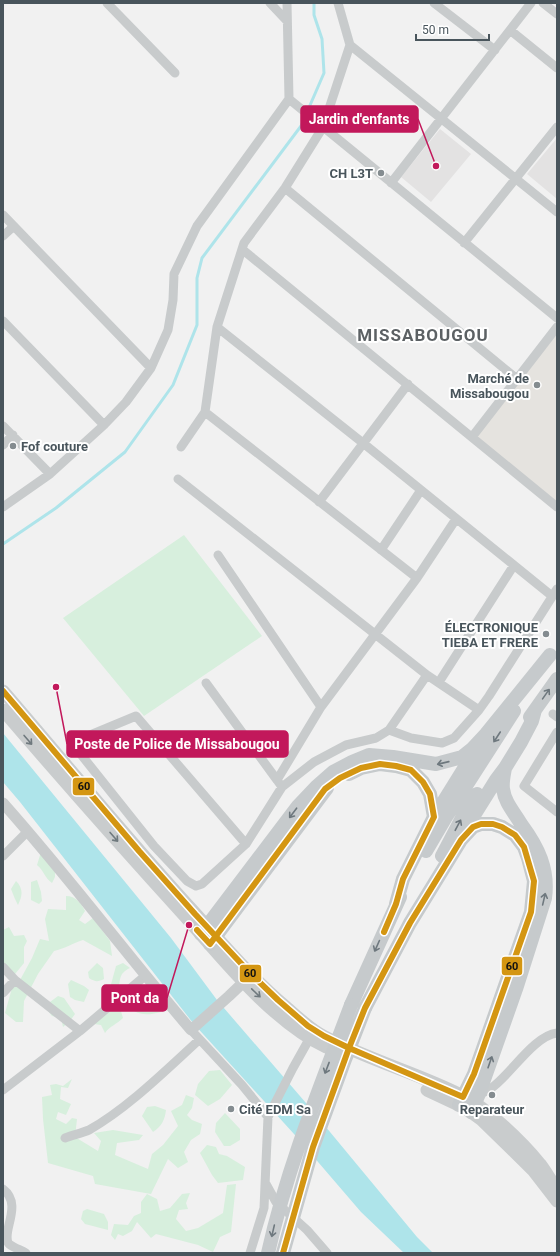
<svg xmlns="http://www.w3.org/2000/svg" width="560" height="1256" font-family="Roboto,sans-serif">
<rect width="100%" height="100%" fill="#f1f1f1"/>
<path fill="#e5e3df" d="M557 334V502L475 436Z"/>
<path fill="#e3e2e2" d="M440 129 471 154 431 202 401 177Z
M557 138V199L527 174Z"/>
<path fill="#d7efdd" d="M184 535 262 636 144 716 63 618Z
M41 852 55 871V877L52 883C44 877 45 872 37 865Z
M37 880 41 892 42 901 39 904 31 900V882Z
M16 881C23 888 23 895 18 905L15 899 11 889Z
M66 896C76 896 81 903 85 911L79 920 85 924 93 918 110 941 112 956 83 940C73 943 64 949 54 951L38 974 24 1001 23 1022H16L5 1013 12 988 20 980 32 958 40 939 49 941 45 919 48 909 66 910Z
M9 927 14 936 24 935 27 941 24 947V963L11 979 3 974V930Z
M97 963 103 968 104 979C98 982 95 982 89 978L88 972Z
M123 963 130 968C118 974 121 979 118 991L107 999 116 966Z
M71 980 84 986 89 990 84 1002 75 1000 70 997 68 984Z
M138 986 145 987 152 994 161 1012C142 1017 136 1014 121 1002Z
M58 996 64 998 75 1014 70 1021 63 1027 61 1018 52 1016 48 1011 50 1002Z
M118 1001 123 1018C117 1024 110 1026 105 1033L101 1025 94 1024Z
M220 1070 232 1085 220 1099 208 1106 195 1095 198 1084 209 1071Z
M72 1079 68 1088 61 1087 60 1099 71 1104 66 1115 58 1112 56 1119 66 1124 72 1118 77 1119 75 1137 98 1151 101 1141 94 1133 113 1130 143 1135 139 1140 117 1143 115 1155 148 1169 152 1154 163 1145 178 1126 171 1111 182 1105 186 1095 194 1098 192 1108 187 1115 192 1120 202 1124 200 1134 191 1140 184 1152 188 1162 178 1168 168 1159 151 1194 95 1184 93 1176 48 1163 43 1119 42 1097 52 1095 50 1085 56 1084 63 1086Z
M155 1106 166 1110C165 1120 161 1127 153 1132L142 1116 147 1107Z
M225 1113 240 1129V1140L230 1146H224L215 1132 216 1123Z
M207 1145 216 1147 219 1154 227 1156 245 1167 243 1180 218 1183 212 1175 200 1153Z
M236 1184 231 1232 220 1237 213 1252 198 1245 156 1234 151 1238 137 1222 132 1231 123 1236 118 1234 115 1240 111 1235 114 1224 128 1225 134 1216 141 1213V1202L147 1194 157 1199 160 1211 170 1208 182 1194 190 1193 186 1203 188 1209 179 1210 176 1219 186 1231 198 1228 223 1213 227 1185Z
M87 1209 104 1214 108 1222V1230L85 1224 81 1219 83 1211Z"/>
<path fill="#aee4ea" d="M3 733 171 938 217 1000 306 1103 417 1237 433 1253H404L361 1212 294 1134 193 1023 20 802 3 782Z"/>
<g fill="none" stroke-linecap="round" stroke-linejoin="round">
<path stroke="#aee4ea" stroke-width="3" d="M3 544 56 508 125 452 173 385 197 325V278L202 258 301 126 324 73 322 39 314 15V3"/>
<path stroke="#c8cbcc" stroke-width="9" d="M107 3 175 73
M270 3 287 21
M434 3 495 50
M543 3 557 14
M510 30 557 68
M350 45 557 212
M289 99 557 318
M391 183 531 3
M285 188 517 379
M3 215 151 368
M3 236 14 226
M464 243 557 127
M243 250 557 507
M3 321 104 425
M217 327 363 443 552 596
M205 412 417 578
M3 426 50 474
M472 437 557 327
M3 445 13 435
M181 447 205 412 217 327 244 243 285 188 323 127 350 45 338 3
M178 479 427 675 479 710
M319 502 408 384
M3 507 50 474 104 425 126 402 151 368 168 330 173 300 174 274 197 226 289 99 287 3
M381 550 421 490
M218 555 321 707
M439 682 514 565
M206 683 277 780
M553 714 557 717
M389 730 427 675
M557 732 524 786 557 812
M282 787 314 762 346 745 376 738 389 730 411 738 442 743 454 738 479 710 489 696 557 589
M246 844 136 716 83 738 78 743 79 752 154 846 187 881 196 886 202 884 246 844 282 787 277 780 321 707 417 578 456 519
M3 856 28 831
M3 967 15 980 80 1031
M3 993 15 980
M191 1030 242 1085 268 1117
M3 1090 80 1031 145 976
M479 1094C483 1093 487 1091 490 1089 510 1076 533 1036 557 1033
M65 1138C73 1135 82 1133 89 1130 128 1108 166 1070 199 1040
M266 1184 276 1202 307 1230 327 1253
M3 1189C24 1205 0 1233 9 1244 14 1248 21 1250 26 1253
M250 1253 264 1208 268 1117 293 1068 312 1034"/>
<path stroke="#c8cbcc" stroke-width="11" d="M3 803C68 876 127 955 191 1030L229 996 250 976"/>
<path stroke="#c9cccd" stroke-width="13" d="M3 691C66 764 127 839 192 910 222 943 252 979 287 1008 298 1018 310 1029 323 1036 368 1060 418 1073 463 1096 488 1109 522 1142 540 1164 546 1172 551 1181 557 1189
M3 710C63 780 123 848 185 916 224 960 272 1021 326 1047
M427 1090 459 1105 471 1112 482 1120 533 1170 557 1201"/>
<path stroke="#c6cacc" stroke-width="14" d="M530 717 557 679
M349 774 361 768 380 764 396 766 411 770 423 782 430 794 434 817 403 879 396 904
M434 817 475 751
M426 851 446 817 514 711
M442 856 463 816 477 794
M201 934 298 806 316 787 333 772 352 762 369 755 393 757 436 764 462 757 472 749 486 734 550 655
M210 944 327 788
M351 1005 400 897
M365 1008 410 923 461 840 476 812 496 780 505 768 521 742 532 721 535 710
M459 1105 474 1074 531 912 534 881 528 858 524 847 515 835 502 827 493 824H481L473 827 461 840
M471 1112 479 1094 516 989 545 898C549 869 538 847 521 824 514 812 505 803 503 789 502 782 504 774 505 768"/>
<path stroke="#c6cacc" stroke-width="14" d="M268 1253C287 1168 320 1087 351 1005
M283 1253 313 1147 344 1062 365 1008"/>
<g stroke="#fff" stroke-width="9">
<path id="bus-1" d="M3 691 139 851 195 914 250 973 278 1000 308 1026 324 1036 349 1048
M481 824H493L502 827 515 835 524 847 534 881 531 912 474 1074 463 1097 349 1048 365 1008 410 923 461 840 473 827Z
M197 930 210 944 325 789 340 778 361 768 380 764 396 766 411 770 423 782 430 794 434 817 403 879 396 904 384 932
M283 1253 313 1147 349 1048"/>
</g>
<use href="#bus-1" stroke="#d49612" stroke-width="6"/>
</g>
<defs><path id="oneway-shaft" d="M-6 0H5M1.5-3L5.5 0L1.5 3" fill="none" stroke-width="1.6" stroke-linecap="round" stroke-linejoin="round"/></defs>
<g stroke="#6e787e">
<use href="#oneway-shaft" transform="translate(546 694) rotate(-55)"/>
<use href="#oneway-shaft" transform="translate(497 737) rotate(123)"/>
<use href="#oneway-shaft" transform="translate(443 763) rotate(167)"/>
<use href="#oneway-shaft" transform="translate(293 813) rotate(127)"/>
<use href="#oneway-shaft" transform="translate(458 825) rotate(-62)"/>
<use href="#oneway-shaft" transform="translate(544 899) rotate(-77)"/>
<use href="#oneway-shaft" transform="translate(377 946) rotate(114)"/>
<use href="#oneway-shaft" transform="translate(490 1062) rotate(-71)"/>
<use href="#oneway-shaft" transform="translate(327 1068) rotate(111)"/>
<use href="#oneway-shaft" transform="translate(273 1231) rotate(103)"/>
</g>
<g stroke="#6f797e">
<use href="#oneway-shaft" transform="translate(28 740) rotate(49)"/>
<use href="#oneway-shaft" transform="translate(114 837) rotate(49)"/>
<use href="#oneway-shaft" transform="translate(256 993) rotate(44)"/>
</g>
<g fill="#848c90" stroke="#fff" stroke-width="1.5">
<circle cx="381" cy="173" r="4"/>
<circle cx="537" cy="385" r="4"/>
<circle cx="13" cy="446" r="4"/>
<circle cx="546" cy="634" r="4"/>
<circle cx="492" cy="1095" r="4"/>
<circle cx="231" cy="1109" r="4"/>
</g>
<g text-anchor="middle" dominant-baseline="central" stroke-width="4" stroke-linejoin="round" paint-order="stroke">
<g font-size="13" font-weight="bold" fill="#49555c" stroke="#fff" text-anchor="end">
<text x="373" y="173">CH L3T</text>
<text x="529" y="378">Marché de<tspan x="529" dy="15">Missabougou</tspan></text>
<text x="21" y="446" text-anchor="start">Fof couture</text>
<text x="538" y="627">ÉLECTRONIQUE<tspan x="538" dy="15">TIEBA ET FRERE</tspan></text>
<text x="239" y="1109" text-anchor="start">Cité EDM Sa</text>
<text x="492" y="1109" text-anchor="middle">Reparateur</text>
</g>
<g font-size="17" font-weight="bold" letter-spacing="1" fill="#5c6164" stroke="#fff">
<text x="423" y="335">MISSABOUGOU</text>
</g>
</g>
<path fill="none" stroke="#c2185b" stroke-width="1.5" d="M436 166L418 119M56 687L67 744M189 925L167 998"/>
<g fill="#c2185b" stroke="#fff" stroke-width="1.5">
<circle cx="436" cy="166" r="4"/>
<circle cx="56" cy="687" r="4"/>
<circle cx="189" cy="925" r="4"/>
</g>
<g fill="#c2185b" stroke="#c2185b" stroke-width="1.5">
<rect x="301" y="106" width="117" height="26" rx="4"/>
<rect x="67" y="731" width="221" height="26" rx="4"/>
<rect x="102" y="985" width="65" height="26" rx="4"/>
</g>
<g font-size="14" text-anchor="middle" font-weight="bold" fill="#fff">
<text x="359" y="124">Jardin d'enfants</text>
<text x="177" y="749">Poste de Police de Missabougou</text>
<text x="135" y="1003">Pont da</text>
</g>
<g stroke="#fff" stroke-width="1.5">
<rect x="72" y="777" width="23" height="19" rx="4" fill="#d49612"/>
<rect x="501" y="956" width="22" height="20" rx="4" fill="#d49612"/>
<rect x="239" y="964" width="23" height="19" rx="4" fill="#d49612"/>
</g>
<g font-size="11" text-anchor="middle" font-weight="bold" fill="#111">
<text x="84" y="790">60</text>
<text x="512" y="970">60</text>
<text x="250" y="977">60</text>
</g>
<rect width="560" height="1256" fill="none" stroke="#49555c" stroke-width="8"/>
<path d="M416 34v6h73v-6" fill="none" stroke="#49555c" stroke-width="2"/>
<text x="422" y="34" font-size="12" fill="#49555c" stroke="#ffffff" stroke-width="3" paint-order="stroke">50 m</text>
</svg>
